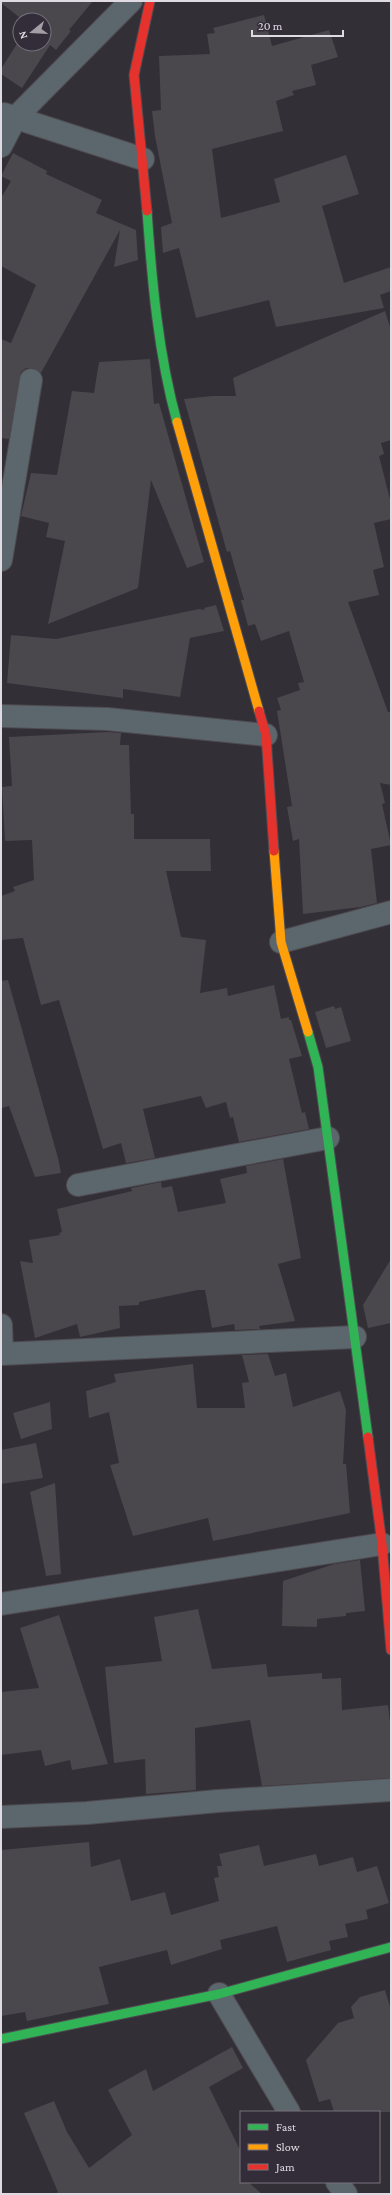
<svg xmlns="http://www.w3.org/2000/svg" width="392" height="2195" font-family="'Crimson Pro',serif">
<rect width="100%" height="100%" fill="#332f36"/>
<path fill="#4a474d" d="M1 1H93L69 30 71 31 56 50 50 45 22 88 1 74V69L20 39V44H44V20H23L1 3Z
M264 15 272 46 329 30 338 57 311 65 316 85 292 91 294 95 276 101 283 131 212 149 221 218 280 202 274 179 346 155 359 194 322 206 344 283 391 267V291L380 295 384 308 276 327 269 300 196 318 179 248 163 253 161 227 172 223 155 136 152 111 161 110 159 56 210 54 207 34 215 33 213 28Z
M13 153 47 171 46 174 102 200 96 213 136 230 138 260 114 267 120 230 41 373 33 368H26L21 372 9 439 1 438V339L11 343 36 285 1 266V198L11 181 1 176Z
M385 311 391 330V440L381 443 384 454 379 456 391 503V519L374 523 384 567 373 570 379 595 348 602 388 712H391V785L380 783 385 803 382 804 391 845 371 849 377 903 361 907 303 914 299 839 293 841 287 807 292 806 277 711 281 710 277 698 300 690 298 683 304 682 289 631 261 641 255 624 248 626 241 600H244L230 551 227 552 184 399 212 396H236L233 378Z
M150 359 154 404 159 403 204 562 187 568 151 480 138 588 48 624 65 541 46 537 49 523 21 516 31 473 57 475 72 391 94 393 99 362Z
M216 605 224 631 190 638 180 697 123 689V698L7 683 11 635 56 639 199 609 205 610 204 608Z
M107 732 121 733 120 745H129L131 814H134V839H210L211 871H166L181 937 206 940 200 993 227 988 228 996 274 985 281 1019 289 1017V1020H291L302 1056 289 1059 302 1113 305 1112 309 1129 239 1142 233 1117 230 1118 226 1102 206 1108 201 1096 143 1109 155 1158 126 1163 121 1143 103 1149 59 1000 41 1005 23 938 1 940V896L15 891 13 887 34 880 32 840 5 841 2 787 12 786 9 737Z
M8 980 58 1158 61 1173 35 1177 9 1106 1 1108V981Z
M334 1006 335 1009 341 1007 351 1041 326 1048 315 1012Z
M283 1159 301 1258 278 1264 295 1321 259 1326 260 1329 235 1330 234 1324 212 1328 205 1290H198L139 1302V1305L119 1306 120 1328 80 1337 77 1324 35 1338 20 1261 33 1263 29 1240 60 1235 59 1233 62 1232 57 1209 132 1191 131 1188 161 1182 162 1188 172 1186 178 1212 226 1203 220 1179 247 1173 246 1166Z
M391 1259V1323L368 1328 363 1305Z
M268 1354 275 1376 286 1373 293 1407 340 1391 346 1410 343 1464H346L350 1513 213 1541 208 1518 133 1536 110 1465 119 1463 109 1412 89 1418 86 1391 116 1382 114 1374 193 1364 197 1408H245L242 1383 249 1382 242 1355Z
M50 1402 52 1429 21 1439 13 1413Z
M36 1443 43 1478 1 1484V1450Z
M55 1483 61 1574 46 1576 30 1492Z
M360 1560 365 1611 346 1613V1616L317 1619V1627L282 1626 283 1581 334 1564Z
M198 1609 212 1669 266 1664 268 1677 322 1673V1679L341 1678 342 1710 388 1705 391 1731V1778L262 1786 250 1720 195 1728 196 1790 146 1794 145 1759 114 1763 105 1667 162 1661 154 1617Z
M59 1615 108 1764 72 1770 70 1760 45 1766 41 1750 1 1755V1692L39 1688 20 1628Z
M89 1842 91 1867 120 1859 131 1901 165 1892 171 1915 219 1901 214 1878 219 1877 217 1866H222L219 1854 259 1845 264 1866 316 1854 319 1866 353 1857 357 1872 377 1866 389 1903 366 1910 368 1919 345 1924 348 1937 329 1941 331 1950 287 1962 277 1926 220 1940 222 1949 171 1965 167 1950 99 1967 109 2004 27 2021 25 2012 1 2016V1850Z
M385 1990 391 2010V2112H334L330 2099 319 2102 306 2060 338 2023 354 2018 351 2007 360 1997Z
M232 2047 243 2068 209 2087 241 2152V2182H248L262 2194H55L58 2192 24 2113 54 2101 67 2132 89 2168 132 2135 108 2090 146 2069 153 2091Z"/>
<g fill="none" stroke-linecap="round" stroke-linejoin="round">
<g stroke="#4f4b51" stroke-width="24">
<path id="street" d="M4 114 143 159
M1 146 16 117 131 1
M1 560 31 380
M1 716 107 719 266 735
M281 942 391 912
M78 1185 328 1138
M1 1325 2 1353
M1 1354 355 1337
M1 1604 382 1544
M1 1817 87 1813 218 1801 391 1790
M219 1994 289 2112
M337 2182 346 2194"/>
</g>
<g stroke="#4f4b51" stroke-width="11">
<path id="fast" d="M147 211C152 281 158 353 177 422
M308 1032 318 1067 368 1437
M1 2039 219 1994 391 1947"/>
</g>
<g stroke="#4f4b51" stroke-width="11">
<path id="slow" d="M177 422 259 711
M274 851 281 942 308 1032"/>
</g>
<g stroke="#4f4b51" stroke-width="11">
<path id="jam" d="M147 211 134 75 150 1
M259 711 266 735 274 851
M368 1437 382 1544 391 1650"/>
</g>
<use href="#street" stroke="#5b666d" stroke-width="22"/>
<use href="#fast" stroke="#30b455" stroke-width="9"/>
<use href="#slow" stroke="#ff9f0a" stroke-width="9"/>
<use href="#jam" stroke="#e5322d" stroke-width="9"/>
</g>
<rect width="392" height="2195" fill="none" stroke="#e0dbe3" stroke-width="4"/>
<rect x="240" y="2111" width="140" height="72" fill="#332c39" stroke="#78727d"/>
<rect x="248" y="2124" width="20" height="6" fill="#30b455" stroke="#78727d"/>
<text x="276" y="2131" font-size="12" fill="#e0dbe3">Fast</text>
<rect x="248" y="2144" width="20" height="6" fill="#ff9f0a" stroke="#78727d"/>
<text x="276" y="2151" font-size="12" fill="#e0dbe3">Slow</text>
<rect x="248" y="2164" width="20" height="6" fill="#e5322d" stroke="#78727d"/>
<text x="276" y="2171" font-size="12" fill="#e0dbe3">Jam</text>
<g transform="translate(32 32) rotate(252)"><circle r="19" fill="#332c39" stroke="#78727d"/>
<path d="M0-3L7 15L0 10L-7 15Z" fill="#a39fa6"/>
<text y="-6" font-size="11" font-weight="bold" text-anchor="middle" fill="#e0dbe3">N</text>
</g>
<path d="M252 30v6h91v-6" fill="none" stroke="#e0dbe3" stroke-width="2"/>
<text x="258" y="30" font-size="12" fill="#e0dbe3" stroke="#332c39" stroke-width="3" paint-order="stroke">20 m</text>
</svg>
